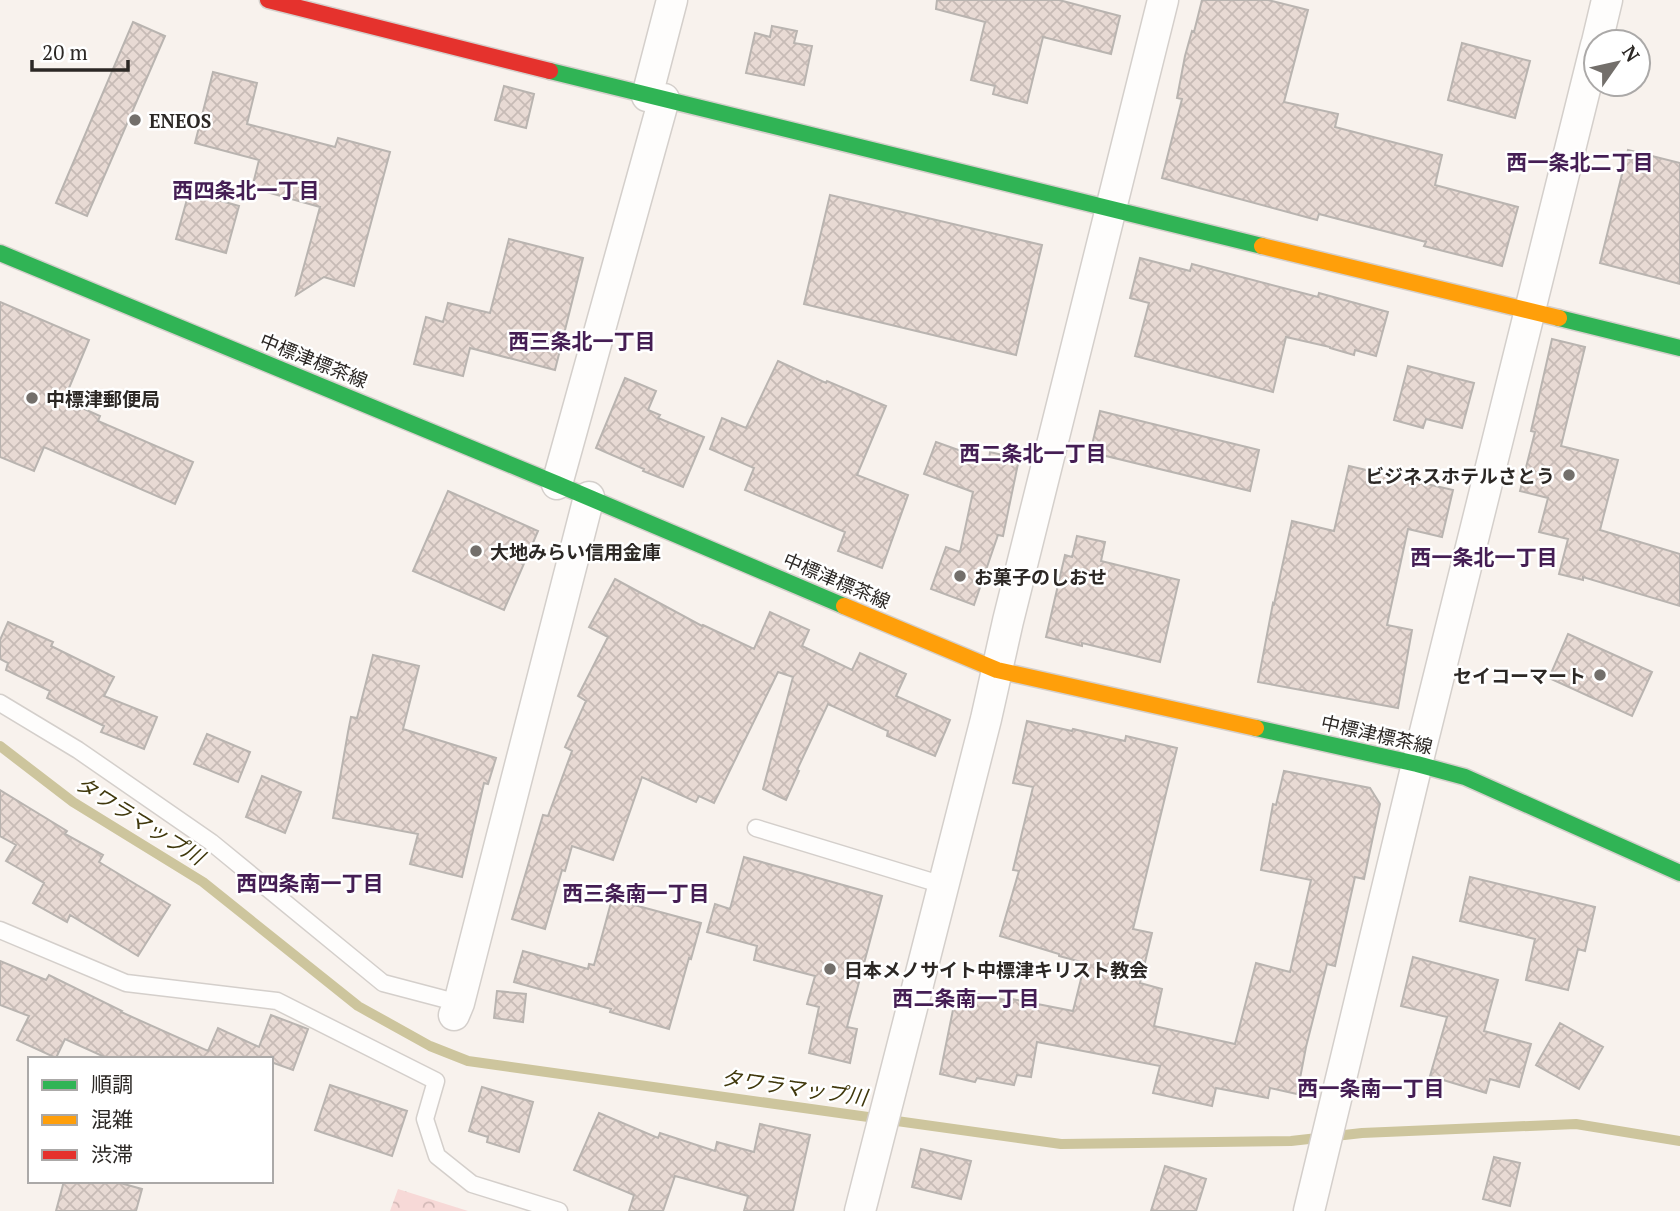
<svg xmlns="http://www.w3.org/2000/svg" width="1680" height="1211" font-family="'PT Serif','Noto Sans JP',serif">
<defs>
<pattern id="forest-crowns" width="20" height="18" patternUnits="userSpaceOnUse" patternTransform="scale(1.75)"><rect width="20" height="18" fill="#f7d9d7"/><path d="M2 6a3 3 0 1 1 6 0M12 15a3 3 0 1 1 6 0" fill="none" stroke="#d4bab8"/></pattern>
<pattern id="building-cross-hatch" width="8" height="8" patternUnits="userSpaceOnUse" patternTransform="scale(1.75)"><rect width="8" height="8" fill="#e8dad4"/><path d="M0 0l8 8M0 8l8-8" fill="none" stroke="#c7bbb6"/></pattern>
</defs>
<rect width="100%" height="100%" fill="#f8f2ed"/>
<path fill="url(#forest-crowns)" d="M398 1189 468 1211H390Z"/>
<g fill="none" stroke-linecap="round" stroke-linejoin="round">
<path stroke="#cdc59d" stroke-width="10" d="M0 746 73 802 203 882 358 1006 430 1046 468 1061 1061 1144 1291 1141 1362 1133 1576 1124 1680 1141"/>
</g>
<path fill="url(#building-cross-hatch)" stroke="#b9b4b0" stroke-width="2" d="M937 0H1059L1120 16 1111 54 1043 37 1027 103 993 94 995 86 971 80 985 22 936 9Z
M1202 0H1268L1308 10 1284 102 1338 114 1335 127 1442 155 1435 185 1518 207 1502 266 1424 246 1426 242 1319 214 1317 220 1162 178 1182 99 1177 98 1185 56 1192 31 1194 32Z
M133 22 165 36 87 216 56 203Z
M772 26 797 31 794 43 812 46 804 85 746 73 755 33 770 37Z
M1462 43 1530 61 1515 118 1448 100Z
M213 72 257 83 247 124 335 147 338 138 390 152 354 286 324 277 296 295 320 207 252 188 259 160 195 143Z
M504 86 534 94 526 128 495 120Z
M1628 150 1680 163V284L1600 263Z
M189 192 239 206 226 253 176 239Z
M830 195 1042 245 1016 355 804 304Z
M509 239 583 258 555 370 470 348 463 376 414 364 426 317 443 322 448 303 490 313Z
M1140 258 1190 271 1192 264 1318 297 1319 293 1388 312 1376 356 1355 350 1354 355 1330 348V347L1286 337 1273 392 1135 356 1149 303 1130 298Z
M0 302 89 340 64 400 100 416 98 421 193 462 175 504 44 447 34 471 0 457Z
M1552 339 1585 347 1561 446 1618 460 1600 530 1680 554V606L1583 577V580L1559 574 1568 539 1539 532 1548 498 1520 491 1535 432 1531 431Z
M778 361 826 383 827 381 886 406 857 475 908 495 882 568 838 551 845 532 745 490 754 468 710 449 722 418 746 428Z
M1408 366 1474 383 1462 428 1426 419 1423 428 1394 420Z
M625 378 656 391 648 410 660 415 658 418 704 437 683 487 643 471 644 469 596 448Z
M1100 411 1259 450 1250 491 1098 454 1092 445Z
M936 442 989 461 990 452 1019 459 1003 536 998 535 974 605 931 589 946 547 960 552 973 492 924 474Z
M1349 466 1453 490 1442 537 1408 529 1387 625 1412 630 1398 708 1258 682 1273 603 1274 604 1292 521 1334 531Z
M448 491 538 531 504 610 413 571Z
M1077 536 1105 542 1101 561 1179 580 1160 662 1082 643V646L1046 637 1065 555 1072 557Z
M615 579 702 626 703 625 754 649 770 612 809 630 802 646 852 670 860 653 906 674 896 696 950 720 935 756 887 736 888 731 828 704 797 770 799 771 786 800 763 789 793 677 778 672 714 803 699 796 696 802 642 777 613 860 572 846 565 871 562 870 545 929 512 919 543 815 548 816 572 751 565 747 586 701 578 696 608 637 589 627Z
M8 622 53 642 51 646 114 677 104 696 157 717 144 749 101 732 104 726 47 698 50 691 6 670 8 663 0 659V640Z
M1568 634 1652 672 1632 716 1549 678Z
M373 655 419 666 403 729 496 758 488 784 484 783 462 877 410 864 418 834 333 818 348 732 351 717 357 718Z
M1027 721 1072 731 1073 729 1125 741 1126 736 1177 748 1133 929 1152 933 1140 983 1162 989 1154 1026 1235 1044 1256 963 1290 972 1311 880 1261 870 1273 804 1276 805 1284 771 1370 788 1380 804 1364 879 1355 877 1335 966 1327 964 1306 1047 1297 1094 1270 1088 1268 1098 1216 1088 1212 1106 1153 1093 1160 1066 1037 1042 1031 1077 1017 1075 1014 1085 977 1078 975 1082 940 1074 957 990 1006 1000 1007 998 1073 1011 1085 963 1059 956V954L1000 936 1019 871 1013 870 1033 787 1013 783Z
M207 734 250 752 238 782 194 764Z
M262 776 301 792 285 833 246 817Z
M0 790 67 831 65 834 103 855 99 862 170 905 138 956 70 915 67 922 33 903 44 883 6 861 16 845 0 836Z
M744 857 882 896 847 1027 857 1029 850 1063 809 1053 819 1007 807 1004 815 976 754 960 757 946 707 932 715 904 730 909Z
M1470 877 1595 907 1585 951 1578 949 1568 990 1526 980 1535 939 1460 921Z
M612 899 701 923 691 959 689 958 669 1029 610 1012 611 1009 514 982 523 951 588 969 589 964 594 965Z
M1413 957 1498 980 1484 1031 1531 1044 1519 1087 1490 1079 1486 1093 1430 1076 1447 1017 1401 1006Z
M0 961 46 980 49 975 122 1011 121 1012 208 1051 218 1028 259 1047 271 1015 308 1029 293 1070 271 1062V1059H109L65 1039 56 1058 17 1040 29 1016 0 1005Z
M497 991 526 994 523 1022 494 1018Z
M1560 1023 1603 1047 1579 1089 1536 1065Z
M330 1085 407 1111 392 1156 315 1130Z
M482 1087 533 1102 519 1152 487 1142 488 1137 469 1131Z
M599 1113 658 1138 660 1133 715 1151 717 1142 754 1152 760 1124 810 1135 793 1211H744L748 1196 675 1176 663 1211H629L634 1195 574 1170Z
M921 1149 971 1161 961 1199 912 1187Z
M1494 1157 1520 1163 1510 1206 1483 1199Z
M1165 1166 1206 1179 1196 1211H1151Z
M64 1181H113L142 1189 136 1211H56Z"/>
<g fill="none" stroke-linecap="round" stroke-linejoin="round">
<g stroke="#d4cfcb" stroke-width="19">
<path id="lane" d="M0 703 78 750 211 842 383 983 459 1003
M756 828 943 885
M0 930 126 983 277 1001 436 1081 425 1119 437 1156 472 1184 559 1211"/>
</g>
<g stroke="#d4cfcb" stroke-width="33">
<path id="street" d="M1597 42 1607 0
M647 96 672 0
M557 484 664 99
M454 1015 459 1003 589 497
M860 1211 986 719 1008 621 1163 0
M1309 1211 1417 764 1596 45"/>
</g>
<g stroke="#d4cfcb" stroke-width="19">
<path id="fast" d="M550 71 1262 246
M0 253 557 484 844 606
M1559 318 1680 348
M1256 728 1417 764 1465 777 1680 873"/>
</g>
<g stroke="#d4cfcb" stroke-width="19">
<path id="slow" d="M1262 246 1559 318
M844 606 997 670 1256 728"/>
</g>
<g stroke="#d4cfcb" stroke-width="19">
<path id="jam" d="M268 0 550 71"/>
</g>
<use href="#lane" stroke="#fefdfc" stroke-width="16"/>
<use href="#street" stroke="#fefdfc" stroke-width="30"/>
<use href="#fast" stroke="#30b455" stroke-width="16"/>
<use href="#slow" stroke="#ff9f0a" stroke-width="16"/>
<use href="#jam" stroke="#e5322d" stroke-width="16"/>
</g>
<g fill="#736f6b" stroke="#fff" stroke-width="2.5">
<circle cx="135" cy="120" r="7"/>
<circle cx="32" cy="398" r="7"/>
<circle cx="1569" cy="475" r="7"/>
<circle cx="476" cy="551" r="7"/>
<circle cx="960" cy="576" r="7"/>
<circle cx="1600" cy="675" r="7"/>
<circle cx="830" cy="969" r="7"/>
</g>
<g text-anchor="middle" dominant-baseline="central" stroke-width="5" stroke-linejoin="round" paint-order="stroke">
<g font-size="19" font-weight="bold" fill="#2c2825" stroke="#fff" text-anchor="start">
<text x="149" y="120">ENEOS</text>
<text x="46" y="398">中標津郵便局</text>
<text x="1555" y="475" text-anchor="end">ビジネスホテルさとう</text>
<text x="490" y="551">大地みらい信用金庫</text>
<text x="974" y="576">お菓子のしおせ</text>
<text x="1586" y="675" text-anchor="end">セイコーマート</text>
<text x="844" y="969">日本メノサイト中標津キリスト教会</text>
</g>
<g font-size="19" fill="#2c2825" stroke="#fff">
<text transform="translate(314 360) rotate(22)">中標津標茶線</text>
<text transform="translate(837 580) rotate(23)">中標津標茶線</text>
<text transform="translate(1377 734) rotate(13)">中標津標茶線</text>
</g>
<g font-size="21" font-weight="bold" fill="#451e54" stroke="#fff">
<text x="1580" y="162">西一条北二丁目</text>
<text x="246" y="190">西四条北一丁目</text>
<text x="582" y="341">西三条北一丁目</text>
<text x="1033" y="453">西二条北一丁目</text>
<text x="1484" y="557">西一条北一丁目</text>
<text x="310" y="883">西四条南一丁目</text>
<text x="636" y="893">西三条南一丁目</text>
<text x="966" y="998">西二条南一丁目</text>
<text x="1371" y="1088">西一条南一丁目</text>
</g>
<g font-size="21" font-style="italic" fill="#40380c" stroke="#fff">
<text transform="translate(140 820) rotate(32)">タワラマップ川</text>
<text transform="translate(794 1087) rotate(8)">タワラマップ川</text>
</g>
</g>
<rect x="28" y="1057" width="245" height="126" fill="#ffffff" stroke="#aba9a8" stroke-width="2"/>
<rect x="42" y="1080" width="35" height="10" fill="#30b455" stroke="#aba9a8" stroke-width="2"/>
<text x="91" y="1092" font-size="21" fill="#2c2825">順調</text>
<rect x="42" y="1115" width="35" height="10" fill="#ff9f0a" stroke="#aba9a8" stroke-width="2"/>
<text x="91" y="1127" font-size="21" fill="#2c2825">混雑</text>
<rect x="42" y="1150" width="35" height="10" fill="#e5322d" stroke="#aba9a8" stroke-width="2"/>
<text x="91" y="1162" font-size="21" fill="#2c2825">渋滞</text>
<g transform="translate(1617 63) rotate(56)"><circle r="33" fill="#ffffff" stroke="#aba9a8" stroke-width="2"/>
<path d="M0-5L12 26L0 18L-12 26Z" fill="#736f6b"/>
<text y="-10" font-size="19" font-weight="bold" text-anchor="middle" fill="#2c2825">N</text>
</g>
<path d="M32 60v10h96v-10" fill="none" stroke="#2c2825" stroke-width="3.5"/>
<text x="42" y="60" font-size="21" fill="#2c2825" stroke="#ffffff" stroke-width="5" paint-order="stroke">20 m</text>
</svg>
